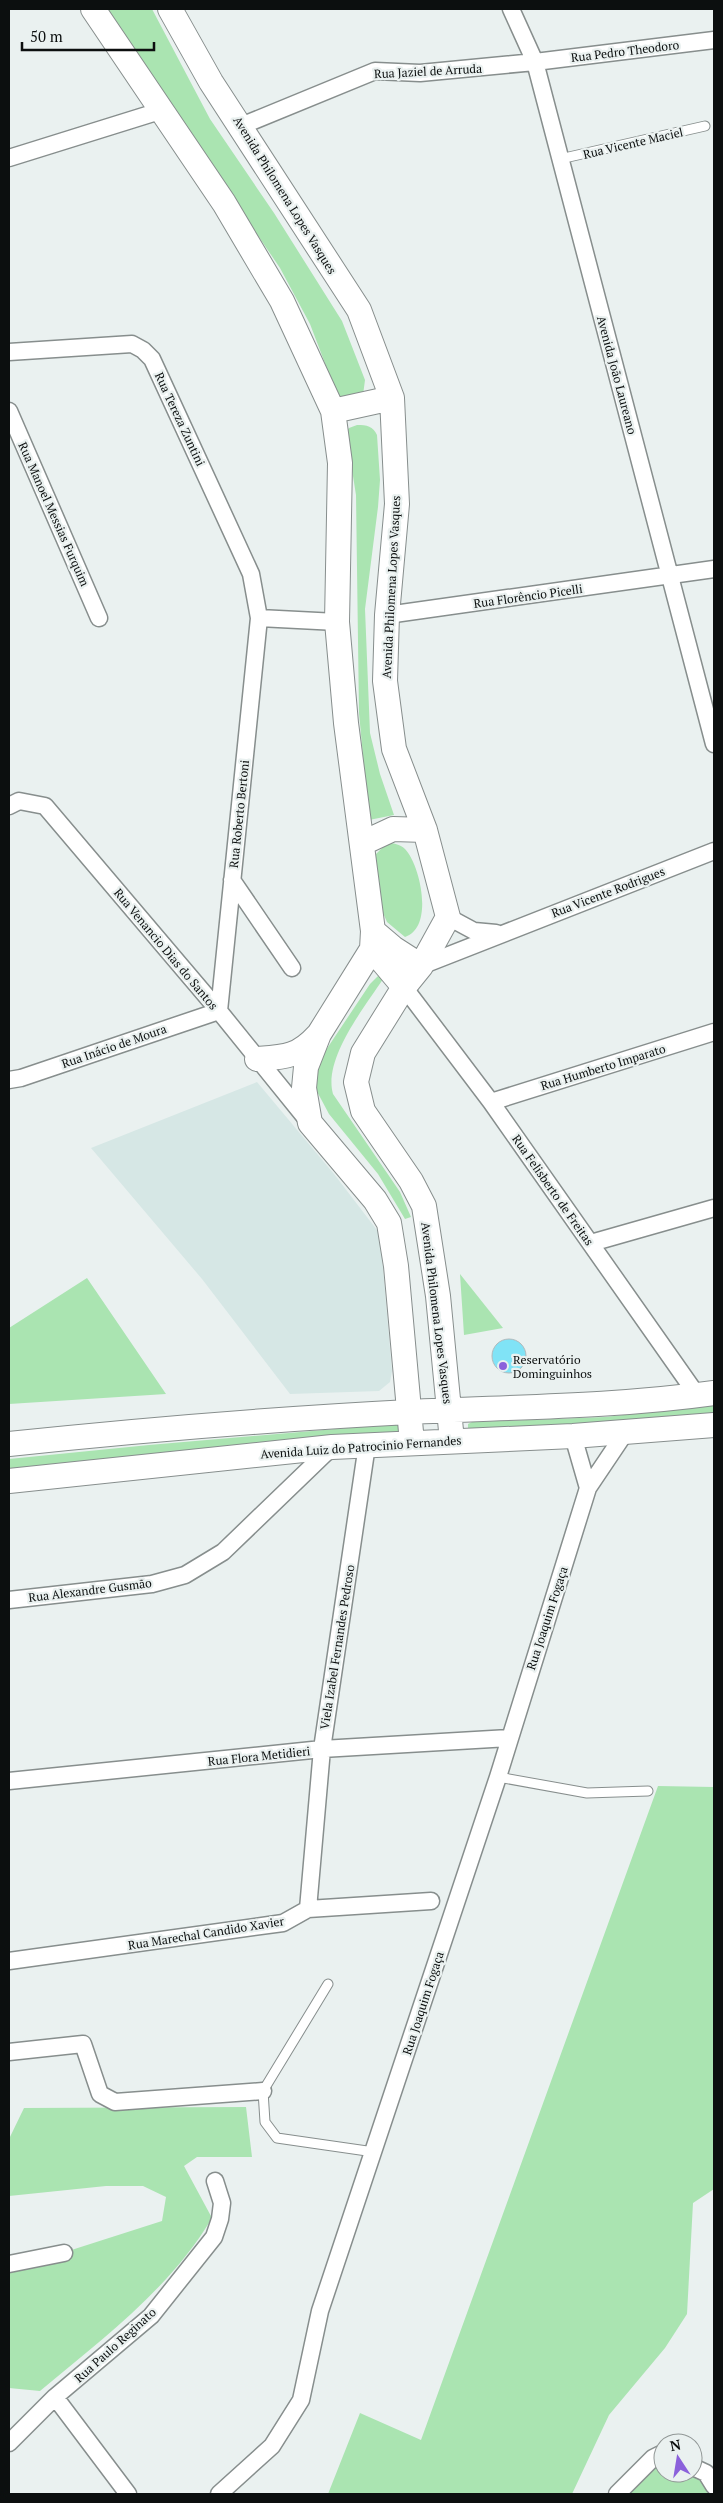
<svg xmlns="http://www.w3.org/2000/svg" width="723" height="2503" font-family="'PT Serif',serif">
<rect width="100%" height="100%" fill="#eaf1f0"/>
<path fill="#d6e7e5" d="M257 1082 334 1174 380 1234 392 1371 390 1382 379 1391 290 1394 202 1279 91 1148Z"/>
<path fill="#aae4b1" d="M104 9H152L210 119 274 213 342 321 365 380 363 395 339 400 310 324 280 268Z
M357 425C367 425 373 426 377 435L380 480 378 507 365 609 370 733 380 774 394 815 369 820 359 713 356 495 346 432 349 428Z
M387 843C393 843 400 844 405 849 421 866 434 928 405 937L387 922 380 906 375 855Z
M378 976 383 979C364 1008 323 1059 333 1094L400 1192 411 1217 405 1219 378 1174 329 1114 313 1084 316 1065 370 984Z
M460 1274 503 1328 464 1335Z
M87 1278 166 1394 9 1404V1328Z
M714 1405V1418L468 1433V1424L472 1422 605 1417Z
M405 1423 406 1438 9 1474V1459L149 1445Z
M658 1786 714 1787V2189L693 2203 687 2314 665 2348 609 2415 572 2494H328L360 2413 421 2440Z
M246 2107 252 2157H197L184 2166 212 2218C169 2290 103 2338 40 2391L9 2388V2270L162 2221 166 2197 143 2186H106L9 2196V2139L24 2108Z
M663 2461V2473H696L713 2494H628L654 2464Z"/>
<path fill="#80e3f6" stroke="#b2b9bb" d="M492 1356a17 17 0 1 1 34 0a17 17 0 1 1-34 0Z"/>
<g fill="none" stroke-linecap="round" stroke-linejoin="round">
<g stroke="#878e8d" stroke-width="11">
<path id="lane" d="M560 159 705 126
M498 1777 587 1793 648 1791
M328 1984 263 2091 265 2122 277 2138 374 2152"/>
</g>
<g stroke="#878e8d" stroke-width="19">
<path id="street" d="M511 9 535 62 714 744
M241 126 375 71 420 73 535 62 714 40
M9 158 163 110
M9 352 132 344 143 350 152 359 251 574 259 618 219 1011 21 1078 9 1080
M9 411 99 618
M387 615 714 569
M259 618 337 622
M9 806 19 801 45 806 219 1011 308 1121
M232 880 292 968
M448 917 474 931 496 933
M421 966 714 851
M404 987 491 1102 697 1395
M491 1102 714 1032
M591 1243 714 1208
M573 1436 588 1488
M9 1600 152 1584 185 1575 223 1552 332 1447
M9 1781 322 1749 509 1738
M308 1909 322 1749 367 1445
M9 1961 283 1923 308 1909 431 1901
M9 2052 83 2044 100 2094 115 2102 263 2091
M9 2264 64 2253
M55 2397 128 2494
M9 2443 55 2397 151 2316 214 2237 220 2219 222 2203 215 2181
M693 2467 706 2473 714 2486
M219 2494 272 2446 301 2400 320 2311 498 1777 588 1488 625 1433
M617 2494 653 2458 663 2453"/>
</g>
<g stroke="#878e8d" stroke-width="26">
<path id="secondary" d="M93 9 224 203 282 301 333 411 340 463 337 622 346 723 373 931 372 949 319 1034 306 1067 304 1088 310 1123 375 1200 389 1223 396 1266 412 1443
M170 9 211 82 359 310 392 398 397 504 387 615 385 681 394 749 425 830 448 917 421 966 404 987 363 1053 356 1082 363 1111 411 1181 424 1206 438 1296 452 1441
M333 411 392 398
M363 843 393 829 425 830
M373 931 393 948 421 966
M372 949 404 987
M257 1059C285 1057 298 1057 318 1035
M9 1444C142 1430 275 1419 409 1412 511 1407 613 1407 714 1393
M9 1481 332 1447 573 1436 714 1425"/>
</g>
<use href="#lane" stroke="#fff" stroke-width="9"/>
<use href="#street" stroke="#fff" stroke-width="16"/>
<use href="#secondary" stroke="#fff" stroke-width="24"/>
</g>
<circle fill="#8b61db" stroke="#eaf1f0" stroke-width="2" cx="503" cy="1366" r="5"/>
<g text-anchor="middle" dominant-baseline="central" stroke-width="4.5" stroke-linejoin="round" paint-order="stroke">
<g font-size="12" fill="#0c0f0f" stroke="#eaf1f0">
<text transform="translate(625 51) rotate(-7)">Rua Pedro Theodoro</text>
<text transform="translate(428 71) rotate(-3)">Rua Jaziel de Arruda</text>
<text transform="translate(633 143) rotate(-13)">Rua Vicente Maciel</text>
<text transform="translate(285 195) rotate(58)">Avenida Philomena Lopes Vasques</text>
<text transform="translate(617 375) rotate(75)">Avenida João Laureano</text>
<text transform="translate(180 419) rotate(65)">Rua Tereza Zuntini</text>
<text transform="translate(54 514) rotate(66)">Rua Manoel Messias Furquim</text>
<text transform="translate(391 587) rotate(-87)">Avenida Philomena Lopes Vasques</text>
<text transform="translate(528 596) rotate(-8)">Rua Florêncio Picelli</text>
<text transform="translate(239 814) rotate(-84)">Rua Roberto Bertoni</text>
<text transform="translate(608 892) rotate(-21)">Rua Vicente Rodrigues</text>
<text transform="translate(166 949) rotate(50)">Rua Venancio Dias do Santos</text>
<text transform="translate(114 1046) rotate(-19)">Rua Inácio de Moura</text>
<text transform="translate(603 1067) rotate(-17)">Rua Humberto Imparato</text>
<text transform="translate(553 1190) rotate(55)">Rua Felisberto de Freitas</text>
<text transform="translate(437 1313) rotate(83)">Avenida Philomena Lopes Vasques</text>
<text transform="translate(361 1447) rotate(-4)">Avenida Luiz do Patrocinio Fernandes</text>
<text transform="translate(90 1590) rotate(-7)">Rua Alexandre Gusmão</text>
<text transform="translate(547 1618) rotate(-72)">Rua Joaquim Fogaça</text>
<text transform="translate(337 1647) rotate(-81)">Viela Izabel Fernandes Pedroso</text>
<text transform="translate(259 1756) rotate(-6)">Rua Flora Metidieri</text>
<text transform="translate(206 1933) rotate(-9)">Rua Marechal Candido Xavier</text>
<text transform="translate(423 2003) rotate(-72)">Rua Joaquim Fogaça</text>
<text transform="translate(115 2345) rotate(-42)">Rua Paulo Reginato</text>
</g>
<g font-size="12" fill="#0c0f0f" stroke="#eaf1f0" text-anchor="start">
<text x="513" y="1359">Reservatório<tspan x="513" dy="14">Dominguinhos</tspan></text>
</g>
</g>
<rect width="723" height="2503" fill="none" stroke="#0c0f0f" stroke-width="20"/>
<g transform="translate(678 2458) rotate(348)"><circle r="24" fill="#eaf1f0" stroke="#919796"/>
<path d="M0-4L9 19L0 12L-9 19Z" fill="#8b61db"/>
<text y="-8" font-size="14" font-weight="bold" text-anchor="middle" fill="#0c0f0f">N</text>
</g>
<path d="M22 42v8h132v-8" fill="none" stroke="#0c0f0f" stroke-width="2.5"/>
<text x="30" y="42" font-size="15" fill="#0c0f0f" stroke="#eaf1f0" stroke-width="4" paint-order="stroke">50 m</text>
</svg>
